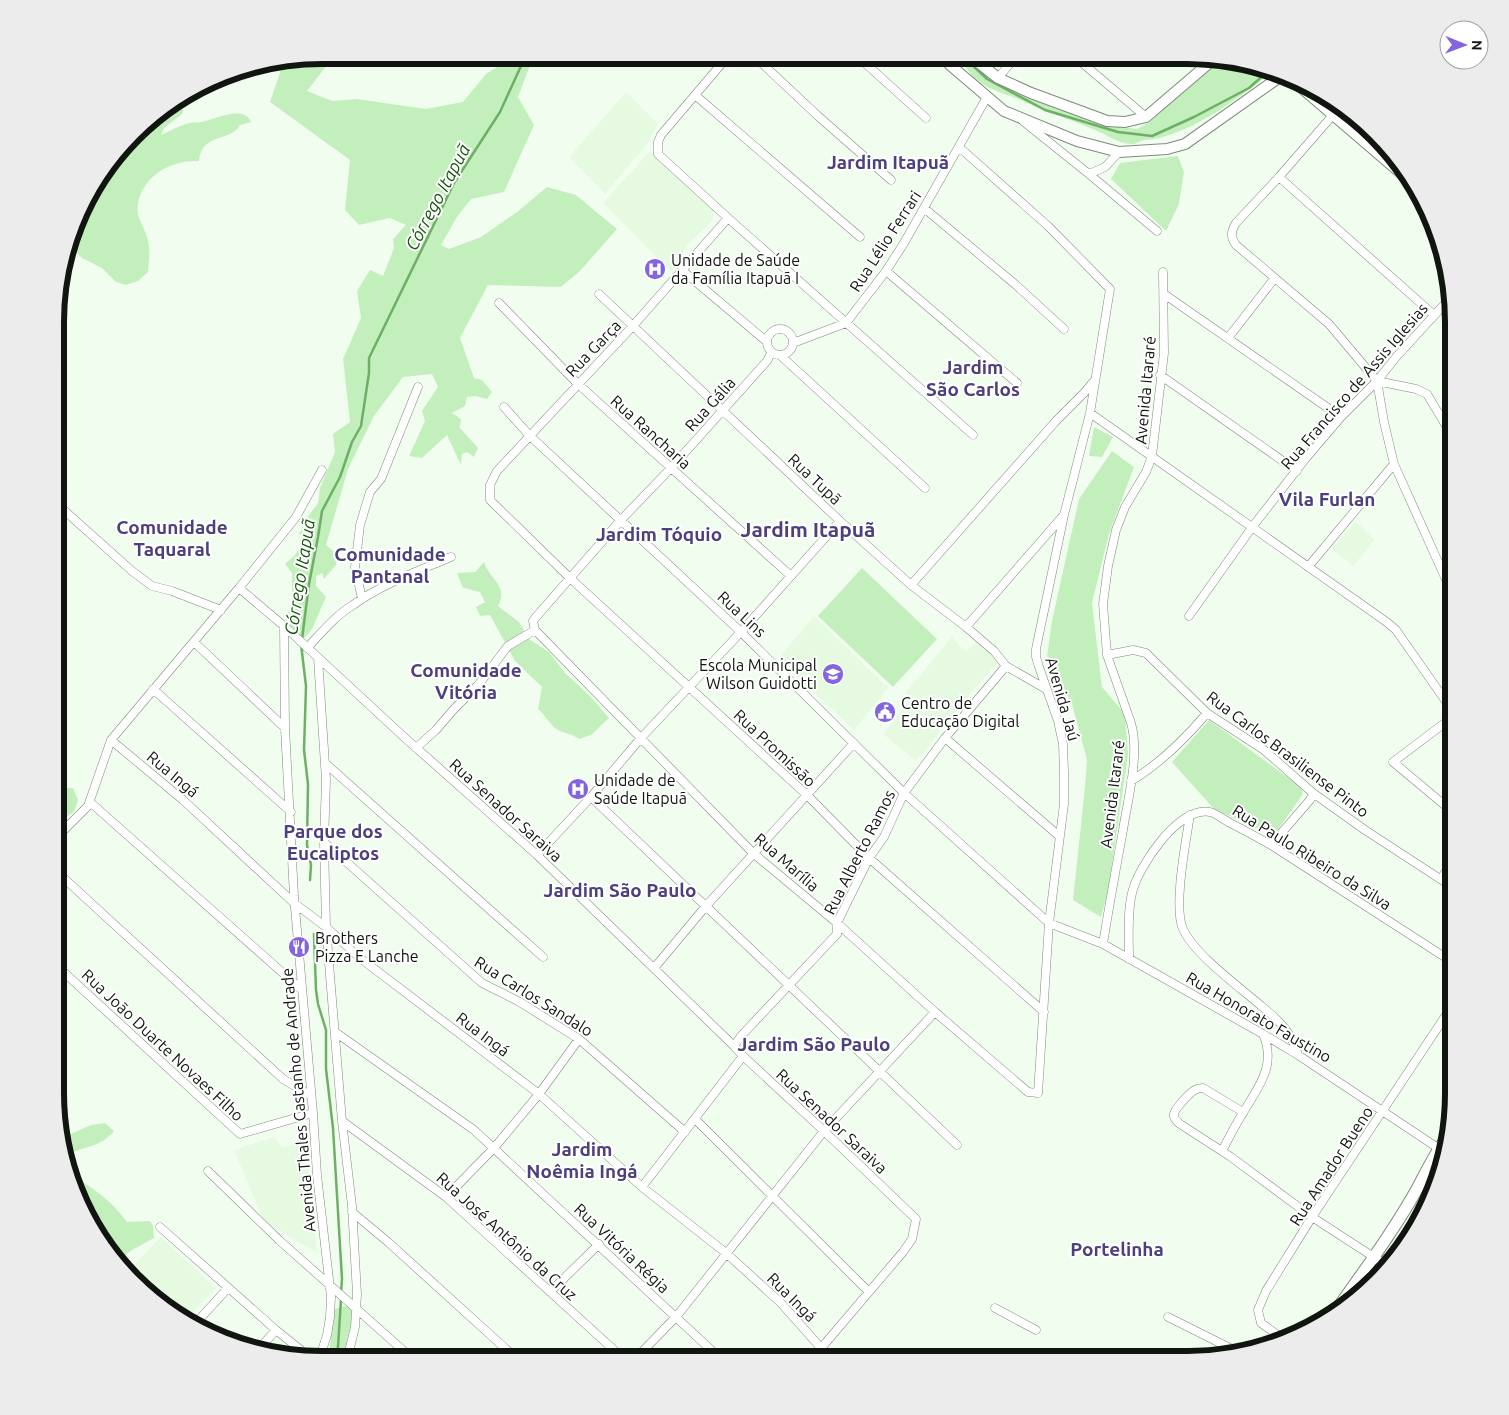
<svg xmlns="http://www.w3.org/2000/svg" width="1509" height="1415" font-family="Ubuntu,sans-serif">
<rect width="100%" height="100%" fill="#f1feef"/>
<path fill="#e5fae1" d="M626 92 658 124 647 144 605 194 569 157Z
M650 151 715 212 712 221 686 246 680 260 671 272 603 203Z
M1356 521 1375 540 1353 566 1332 549Z
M814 616 888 688 854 730 778 659Z
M952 637 966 652 977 641 999 661 952 715 922 755 915 760 883 734 910 700 905 693Z
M274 1137 283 1148 306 1139 317 1253 264 1221 234 1150Z
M161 1237 216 1288 186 1319 126 1273Z"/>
<path fill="#c3efbd" d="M321 55H335L307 91 332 101 357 99 426 109 463 102 486 74 513 57V55H534L518 97 534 125 504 192 471 199 457 217 441 245 449 249 481 237 517 212 547 187 576 195 617 229 580 271 561 287 488 285 460 338 474 378 482 380 492 392 487 399 475 396 467 397 465 406 452 413 461 419 460 428 478 448 474 457 467 452 462 454 461 465 447 435 422 458 409 456 425 421 422 411 438 387 432 374 403 377 374 416 348 469 326 545 337 554 336 565 324 579 322 573 316 576V586L326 597 312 629 301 642 284 626 292 600V573L285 564 295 555 305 540 299 533 307 524V518L318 503 320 488 335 452 333 434 350 422 343 359 361 318 357 291 370 270 383 276 394 248 393 239 406 225 390 218 359 225 345 210 350 160 270 102 284 61Z
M1218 59 1271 73C1238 98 1204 125 1163 137 1157 139 1151 139 1144 140 1140 141 1135 145 1130 144 1119 143 1112 138 1102 133 1077 122 1050 113 1025 102 1003 92 975 88 965 65L979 67 1014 90 1037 101 1106 125 1137 129 1151 121Z
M175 104C181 105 185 108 182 114L164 128 161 135C170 131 180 125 190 123 193 122 197 123 201 122 214 120 244 104 251 122L240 125C232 142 202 132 199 161 174 160 149 172 140 196 138 201 137 209 138 215 140 222 145 229 147 237 151 248 149 260 148 272L138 281 126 285 116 282 102 268 82 258 71 247 91 188 146 121 163 111 166 112Z
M1178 156 1184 172 1179 204 1166 231 1111 179 1120 163Z
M1094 427 1113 437 1102 457 1089 456Z
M1112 451 1134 467 1109 534 1092 603 1102 687 1125 714 1128 755 1108 891 1101 917 1073 900 1085 787 1087 760 1072 704 1047 656 1052 621 1079 499Z
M484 562C490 580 509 586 498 606L519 622 529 639 549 652 565 673 590 696 609 718 591 735 579 739C571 733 563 734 555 728 549 723 545 715 538 709L542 687 515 661 490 615 480 616 476 607 485 602 480 592 463 588 457 573 475 572Z
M862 568 937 639 893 687 818 616Z
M1209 720 1301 787 1303 794 1277 831 1255 828 1214 809 1172 762Z
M56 788H73L78 800 74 812 56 823Z
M105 1123 114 1131C100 1148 84 1146 66 1155L62 1138 91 1125Z
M71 1176C92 1186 113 1202 127 1222L150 1221 153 1226 154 1238 132 1250 116 1262 75 1195Z
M346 1306 352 1309C354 1322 349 1329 347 1341 346 1346 346 1352 345 1357L344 1360H327L329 1354 334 1309Z"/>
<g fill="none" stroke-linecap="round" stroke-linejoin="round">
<path stroke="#6daf64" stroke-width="2.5" d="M968 61 987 79 1045 110 1118 132 1152 136 1194 117 1249 88 1267 72
M302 639 309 584 318 537 322 511 340 477 352 442 361 426 369 373V358L454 183 500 112 526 55
M301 644 306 686 304 750 308 784 307 845 311 865 310 880
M314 934 316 990 318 1004 326 1030V1069L333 1128 342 1279 341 1293
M333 1360 338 1347 341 1299"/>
<g stroke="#7d8b7b" stroke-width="9">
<path id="street" d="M729 55 661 135 658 142V154L728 218 973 435
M753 55 818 116 891 180
M856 55 926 118
M1074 56 1146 117
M1189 56 1203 68
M998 78 1017 55
M695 95 860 237
M1339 108 1279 177 1236 223C1231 231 1230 237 1236 245L1329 324 1377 381 1416 389 1427 394 1454 439
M1024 122 1089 174 1157 231
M1385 160 1392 152
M1089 174 1105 167 1119 152
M1279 177 1434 315
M924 208 1016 285 1064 329
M728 218 632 327 497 471 490 485V500L571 579 808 796 869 858 1044 1012
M683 271 766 341
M886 271 1017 383
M599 294 840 521 911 585 966 627 994 651 1006 666 1046 689
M1164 294 1341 417
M499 303 578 384 791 576
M767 342a13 13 0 1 1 26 0a13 13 0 1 1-26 0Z
M1228 338 1274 279
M793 343 846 323 886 271 904 243 987 97
M781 356 925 488
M1160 375 1297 471
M1377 381 1384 422 1394 464 1448 584 1454 591
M504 407 530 436 741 632 904 793 1049 923 1103 944 1263 1034 1298 1055 1438 1148
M1090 413 1388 623 1396 630 1454 713
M57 504 132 571 152 586 172 591 221 610
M1308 567 1394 464
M911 585 1056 421 1084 393 1094 381
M239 588 284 626 404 737 537 855 734 1046 743 1056 824 1131 916 1219 912 1239 903 1252 811 1360
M362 599 355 567 360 525 370 492 381 479 418 387
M1189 616 1253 526 1306 458 1341 417 1377 381 1397 356 1452 296
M284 626 285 728 294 896 313 1113 317 1175 331 1297 330 1317 327 1335 319 1360
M966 627 1063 516
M535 630 754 854 837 923 935 1012 1028 1092 1038 1093 1049 923 1064 804V772L1063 744 1058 721 1039 667 1036 657V649L1064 515 1090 413 1110 289 1048 226 959 147
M535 630 533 621 536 617 620 521 671 468 767 361 771 353
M194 642 285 728
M307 648C321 633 335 616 353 605 382 584 418 571 451 557
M1107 655 1133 650 1146 653 1207 713 1264 750 1313 793 1365 830 1454 888
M318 658 326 780 324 842 326 927 342 1121 352 1206 357 1294 355 1327 347 1360
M153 689 291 812
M1454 716 1393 762 1454 813
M945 738 1058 835
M111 740 183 800 294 903 326 927 360 958 539 1094 642 1187 726 1253 781 1303 821 1348 828 1360
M416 748 436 730 454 709 478 685 508 646 535 630
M325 763 543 957
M1131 781C1161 763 1185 739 1207 713
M591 797 957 1145
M90 802 302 990
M1190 815C1186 841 1173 907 1183 929 1194 954 1238 986 1259 1004 1278 1020 1291 1030 1298 1055
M56 838 88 806 111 740 239 588 296 517 322 470
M324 842 482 983 518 1001 579 1039 685 1132
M1271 845 1310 800 1313 793
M537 855 591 797 640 739 741 632 840 521
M56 871 283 1079 311 1096
M1441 879 1454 858
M1103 944C1109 906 1116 868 1123 830 1128 798 1140 754 1131 723L1107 655 1103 604 1108 566 1116 530 1125 507 1146 472 1152 456 1164 353 1163 272
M1129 959C1129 937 1127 914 1132 893 1138 867 1178 806 1210 812 1217 814 1223 819 1230 823 1244 830 1257 837 1271 845L1454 963
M56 965 240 1134 313 1113
M655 967 706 906 854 743
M335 1032 474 1130 722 1360
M734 1046 741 1036 837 934V923L869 858 884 837 904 793 945 738 1006 666
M1243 1112 1203 1088C1199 1088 1198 1088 1195 1090 1190 1092 1174 1110 1174 1114 1173 1119 1177 1121 1180 1124L1231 1157 1312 1217 1386 1265
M695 1119 869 1292
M342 1121 446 1197 625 1360
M1222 1151C1229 1138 1235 1125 1243 1113 1258 1087 1277 1066 1263 1034
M208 1171 279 1240 414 1360
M642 1187 743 1056
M446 1197 494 1148 539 1094 579 1039
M352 1212 388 1242 518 1360
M160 1227 276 1330 312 1359
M550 1292 599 1244
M995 1308 1036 1330
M1168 1317 1238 1352
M194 1325 228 1288
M1286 1341 1261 1323 1258 1310 1266 1291 1312 1217 1454 1003
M257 1351 276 1330
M634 1360 676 1317 824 1131 935 1012"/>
</g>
<g stroke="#7d8b7b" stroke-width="12">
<path id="secondary" d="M942 55 950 65 1004 111 1077 141 1119 152 1167 149 1185 144 1281 76
M969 55 998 78 1031 93 1107 121 1125 122 1146 117 1215 58
M1290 78 1410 181"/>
</g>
<g stroke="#7d8b7b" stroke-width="13">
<path id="primary" d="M1429 1178 1448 1150
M1335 1312C1363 1272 1393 1232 1417 1189 1427 1170 1436 1151 1450 1133"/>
</g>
<use href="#street" stroke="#fff" stroke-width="8"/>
<use href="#secondary" stroke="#fff" stroke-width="10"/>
<use href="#primary" stroke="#fff" stroke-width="11"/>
</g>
<defs>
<g id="hospital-disc" transform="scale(1.125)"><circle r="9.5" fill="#8465e1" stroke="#fff"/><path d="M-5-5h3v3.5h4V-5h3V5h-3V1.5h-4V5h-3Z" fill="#fff"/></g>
<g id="school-disc" transform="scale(1.125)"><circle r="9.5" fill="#8465e1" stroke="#fff"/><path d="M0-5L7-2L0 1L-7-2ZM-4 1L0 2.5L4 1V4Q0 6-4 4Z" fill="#fff"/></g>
<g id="civic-disc" transform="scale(1.125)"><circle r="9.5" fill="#8465e1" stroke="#fff"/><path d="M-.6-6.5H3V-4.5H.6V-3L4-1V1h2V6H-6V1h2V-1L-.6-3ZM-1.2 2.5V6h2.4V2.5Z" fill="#fff"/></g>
<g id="restaurant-disc" transform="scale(1.125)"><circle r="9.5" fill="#8465e1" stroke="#fff"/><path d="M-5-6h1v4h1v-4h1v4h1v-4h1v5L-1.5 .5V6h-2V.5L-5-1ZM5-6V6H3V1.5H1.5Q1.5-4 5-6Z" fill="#fff"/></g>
</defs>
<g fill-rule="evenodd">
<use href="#hospital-disc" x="655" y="269"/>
<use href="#school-disc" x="833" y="674"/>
<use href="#civic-disc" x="885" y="712"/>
<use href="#hospital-disc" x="578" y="789"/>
<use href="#restaurant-disc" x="299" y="947"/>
</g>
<g text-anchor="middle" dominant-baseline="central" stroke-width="4" stroke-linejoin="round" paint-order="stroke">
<g font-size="16" fill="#10150f" stroke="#fff">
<text transform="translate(885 241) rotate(-57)">Rua Lélio Ferrari</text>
<text transform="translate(593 348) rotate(-46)">Rua Garça</text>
<text transform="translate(1354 386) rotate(-49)">Rua Francisco de Assis Iglesias</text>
<text transform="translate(1145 390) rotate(-85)">Avenida Itararé</text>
<text transform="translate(710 404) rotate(-48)">Rua Gália</text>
<text transform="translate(651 432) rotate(42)">Rua Rancharia</text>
<text transform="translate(815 479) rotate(43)">Rua Tupã</text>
<text transform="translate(742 614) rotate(43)">Rua Lins</text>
<text transform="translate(1063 699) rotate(74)">Avenida Jaú</text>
<text transform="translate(775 748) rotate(43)">Rua Promissão</text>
<text transform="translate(1288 754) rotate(37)">Rua Carlos Brasiliense Pinto</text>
<text transform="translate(173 774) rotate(40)">Rua Ingá</text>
<text transform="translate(1112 794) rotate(-83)">Avenida Itararé</text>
<text transform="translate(506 810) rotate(42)">Rua Senador Saraiva</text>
<text transform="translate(859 852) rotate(-63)">Rua Alberto Ramos</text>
<text transform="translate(1312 857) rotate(32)">Rua Paulo Ribeiro da Silva</text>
<text transform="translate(787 862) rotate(41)">Rua Marília</text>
<text transform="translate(534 996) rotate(32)">Rua Carlos Sandalo</text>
<text transform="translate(1259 1017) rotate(30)">Rua Honorato Faustino</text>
<text transform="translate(483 1034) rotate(37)">Rua Ingá</text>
<text transform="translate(163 1045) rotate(43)">Rua João Duarte Novaes Filho</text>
<text transform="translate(298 1100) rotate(-95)">Avenida Thales Castanho de Andrade</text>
<text transform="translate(832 1121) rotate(43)">Rua Senador Saraiva</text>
<text transform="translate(1331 1166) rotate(-57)">Rua Amador Bueno</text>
<text transform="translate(507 1236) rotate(42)">Rua José Antônio da Cruz</text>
<text transform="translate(622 1248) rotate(43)">Rua Vitória Régia</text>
<text transform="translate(792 1297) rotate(45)">Rua Ingá</text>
</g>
<g font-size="16" fill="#10150f" stroke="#fff" text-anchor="start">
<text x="671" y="260">Unidade de Saúde<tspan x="671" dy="18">da Família Itapuã I</tspan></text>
<text x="817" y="665" text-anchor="end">Escola Municipal<tspan x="817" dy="18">Wilson Guidotti</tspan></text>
<text x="901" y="703">Centro de<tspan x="901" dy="18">Educação Digital</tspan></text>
<text x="594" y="780">Unidade de<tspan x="594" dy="18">Saúde Itapuã</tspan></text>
<text x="315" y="938">Brothers<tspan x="315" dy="18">Pizza E Lanche</tspan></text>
</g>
<g font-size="18" font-style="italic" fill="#15570b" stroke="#fff">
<text transform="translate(437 197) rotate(-62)">Córrego Itapuã</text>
<text transform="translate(299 577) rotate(-81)">Córrego Itapuã</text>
</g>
<g font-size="19" font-weight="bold" fill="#4d407e" stroke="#fff">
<text x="888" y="162">Jardim Itapuã</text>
<text x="973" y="367">Jardim<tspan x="973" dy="22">São Carlos</tspan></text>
<text x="1327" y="499">Vila Furlan</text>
<text x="172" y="527">Comunidade<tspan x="172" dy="22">Taquaral</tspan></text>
<text x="659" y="534">Jardim Tóquio</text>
<text x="390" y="554">Comunidade<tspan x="390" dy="22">Pantanal</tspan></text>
<text x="466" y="670">Comunidade<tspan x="466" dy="22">Vitória</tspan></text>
<text x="333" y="831">Parque dos<tspan x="333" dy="22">Eucaliptos</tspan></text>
<text x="620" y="890">Jardim São Paulo</text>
<text x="814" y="1044">Jardim São Paulo</text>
<text x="582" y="1149">Jardim<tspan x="582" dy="22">Noêmia Ingá</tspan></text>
<text x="1117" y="1249">Portelinha</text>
</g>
<g font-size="21" font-weight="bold" fill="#4d407e" stroke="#fff">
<text x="808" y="529">Jardim Itapuã</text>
</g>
</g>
<path d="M0 0H1509V1415H0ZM322 64H1187A258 258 0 0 1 1445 322V1093A258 258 0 0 1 1187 1351H322A258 258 0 0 1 64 1093V322A258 258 0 0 1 322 64Z" fill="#ececec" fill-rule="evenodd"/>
<path fill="none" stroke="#10150f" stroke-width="6" d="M322 64H1187A258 258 0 0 1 1445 322V1093A258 258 0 0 1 1187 1351H322A258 258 0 0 1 64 1093V322A258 258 0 0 1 322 64Z"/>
<g transform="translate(1464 45) rotate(91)"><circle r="24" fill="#ffffff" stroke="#9fa19f"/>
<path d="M0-4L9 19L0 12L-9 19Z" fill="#8465e1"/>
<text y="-8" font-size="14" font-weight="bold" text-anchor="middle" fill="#10150f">N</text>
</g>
</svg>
